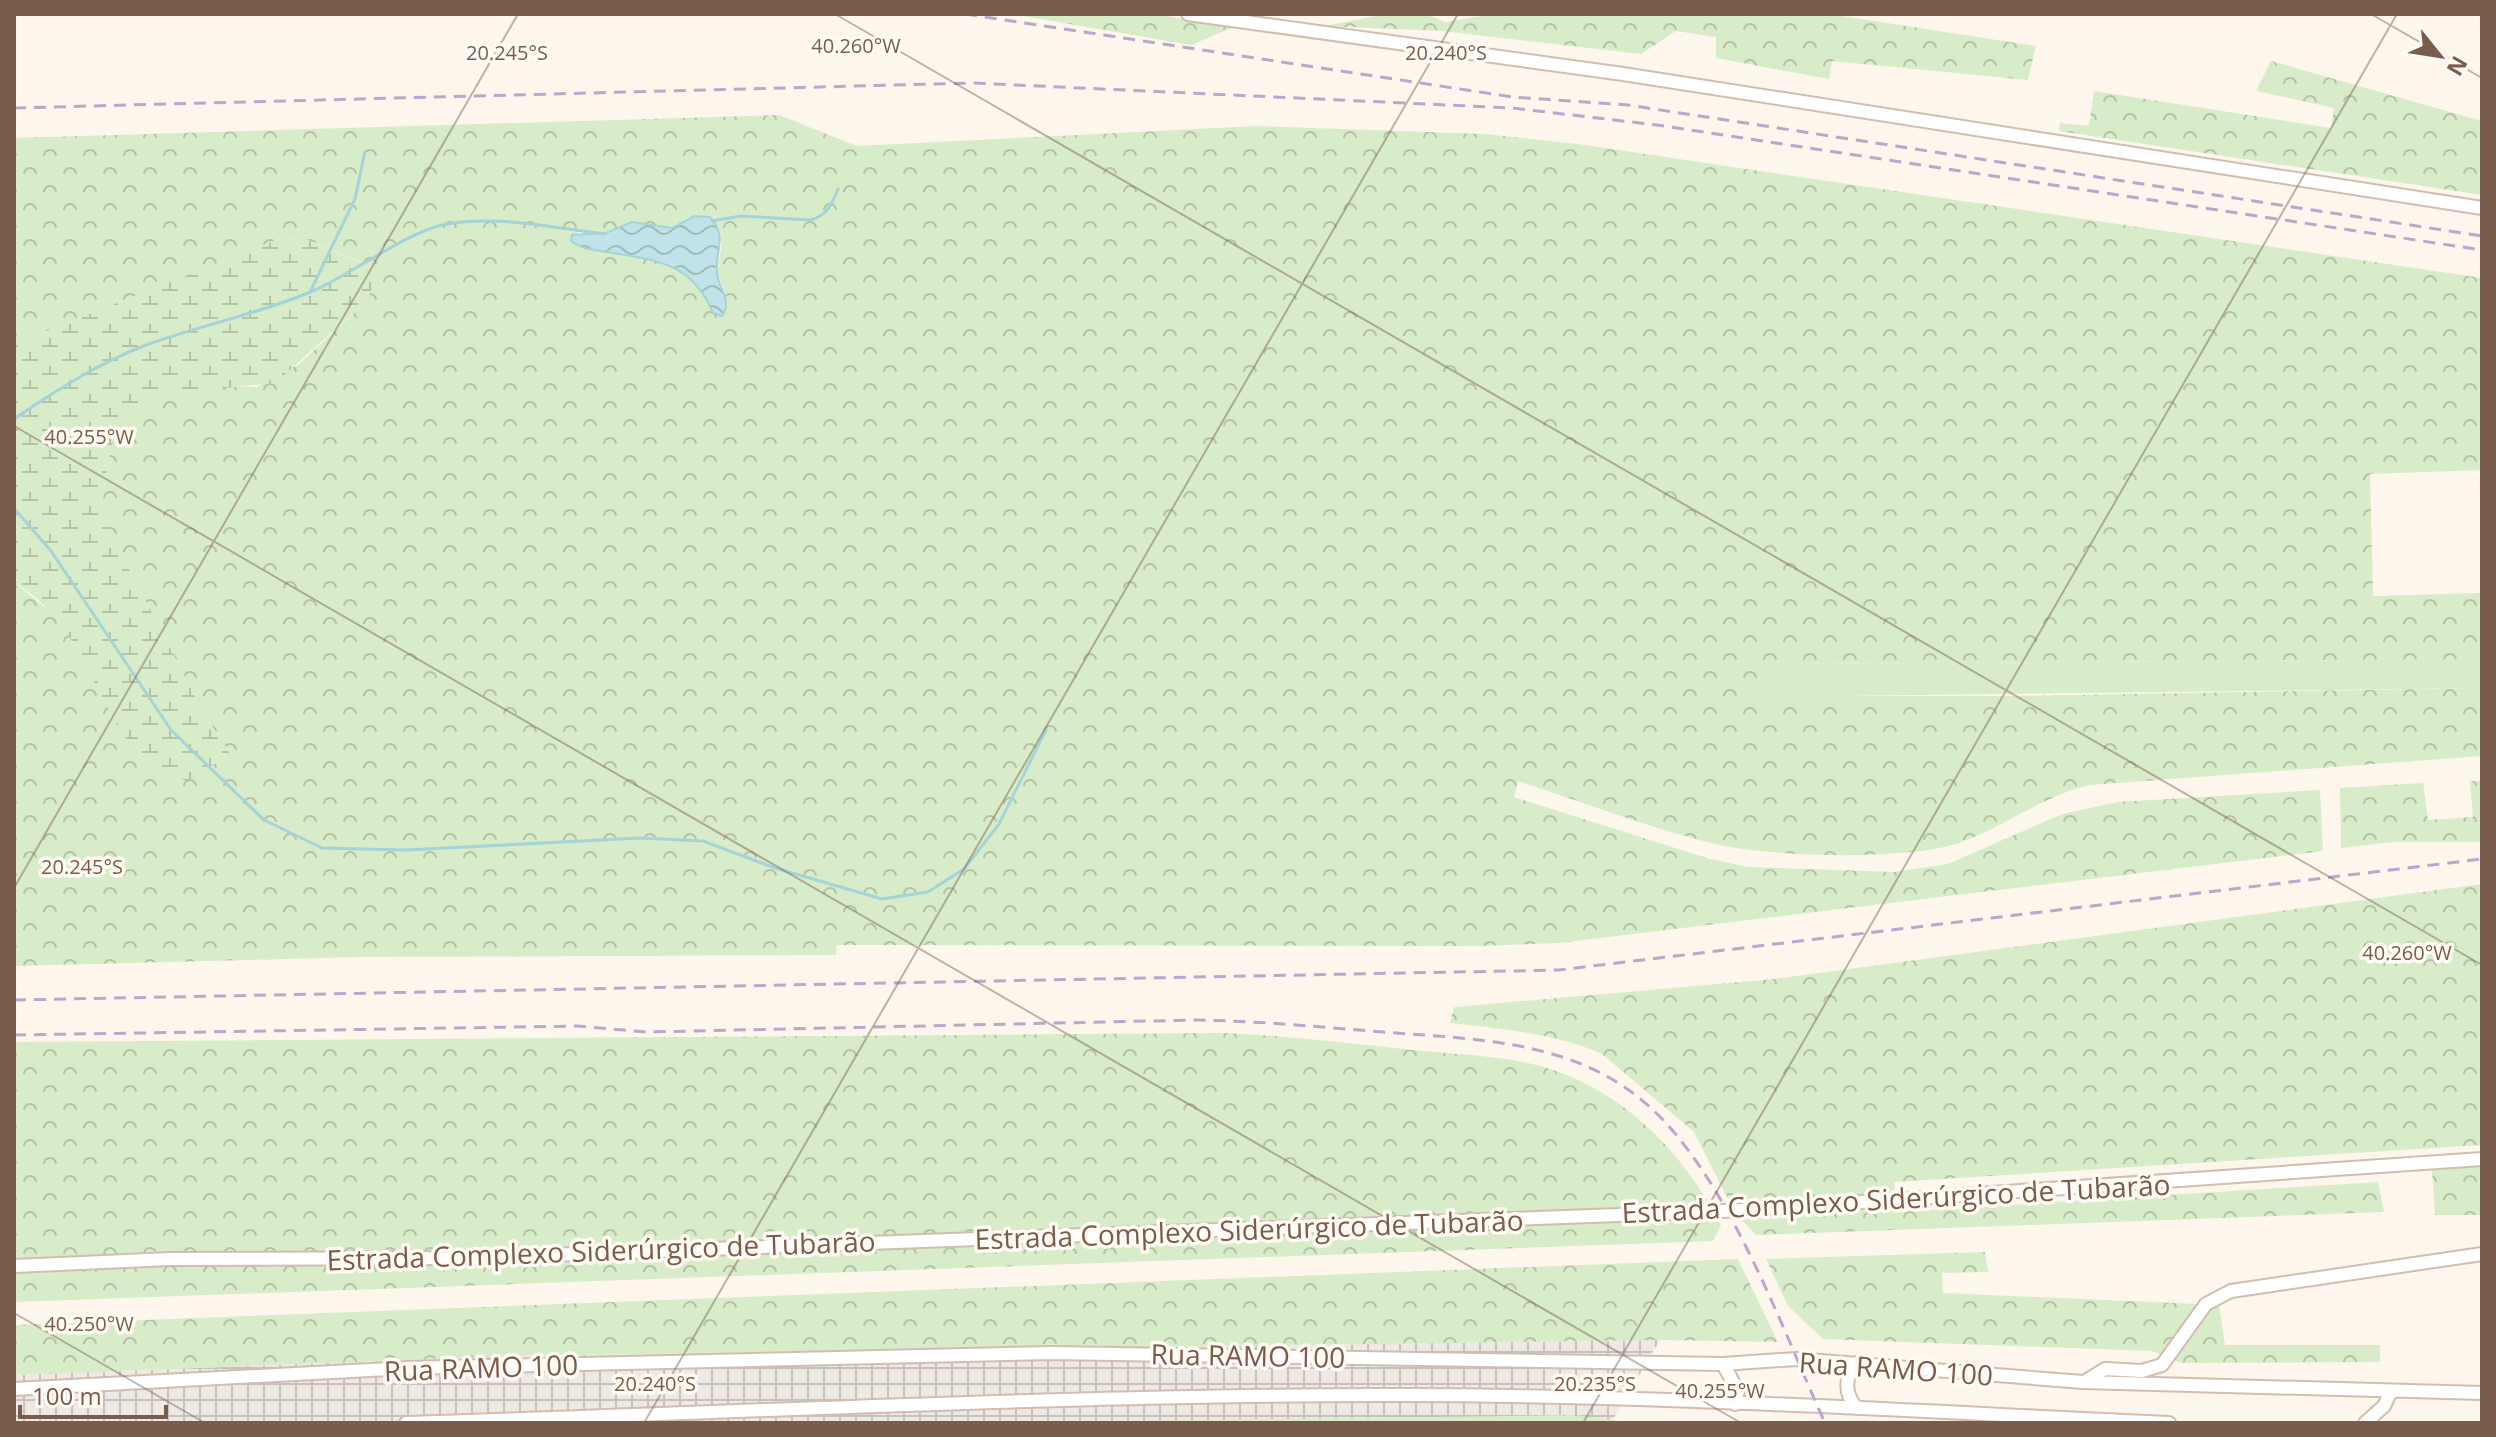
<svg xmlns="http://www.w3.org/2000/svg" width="2496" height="1437" font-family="'Open Sans',sans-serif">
<defs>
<pattern id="industrial-grid" width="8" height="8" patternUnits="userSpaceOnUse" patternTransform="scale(2)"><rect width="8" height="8" fill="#efe9e4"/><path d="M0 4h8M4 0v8" fill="none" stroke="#c7c0bb"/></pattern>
<pattern id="forest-crowns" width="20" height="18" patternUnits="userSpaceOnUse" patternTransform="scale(2)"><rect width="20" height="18" fill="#d8ecc9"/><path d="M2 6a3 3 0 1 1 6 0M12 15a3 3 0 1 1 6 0" fill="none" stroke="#b4c2a5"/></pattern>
<pattern id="wetland-marsh" width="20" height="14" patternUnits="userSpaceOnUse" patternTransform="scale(2)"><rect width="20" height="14" fill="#d8ecc9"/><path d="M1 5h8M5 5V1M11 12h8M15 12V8" fill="none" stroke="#b4c2a5"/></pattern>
<pattern id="water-waves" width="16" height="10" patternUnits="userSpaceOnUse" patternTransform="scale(2)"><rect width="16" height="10" fill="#bfe3e8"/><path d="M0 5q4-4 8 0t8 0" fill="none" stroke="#a0bbbe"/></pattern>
</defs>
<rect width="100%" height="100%" fill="#fdf6ec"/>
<path fill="url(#industrial-grid)" d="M1660 1340 1611 1423H14V1375L509 1356Z"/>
<path fill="#d8ecc9" d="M2482 659V688L1755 697 1778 664Z"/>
<path fill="url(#forest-crowns)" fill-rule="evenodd" d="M1012 14H1155L1232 28 1191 45Z
M1386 14H1426L1445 22 1494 14H1829L2036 46 2028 80 1832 61 1829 79 1716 58V37L1676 31 1641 54 1442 31 1325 26Z
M2271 61 2482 121V195L2059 131 2060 123 2089 126 2094 91 2331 128 2334 108 2256 91Z
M779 115 857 146 1256 126 1485 134 1578 144 2482 278V470L2370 474 2373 596 2482 593V659L1779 664 1756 696H2012L2482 688V756L2090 785C2036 797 1987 840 1939 848 1882 859 1772 857 1715 844 1649 828 1583 802 1518 781L1514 797 1710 859 1748 867 1894 872 1948 864 2062 814 2118 802 2320 790 2323 851 1558 943 1480 946 837 945 836 955 361 957 14 966V582L60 620 140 758 230 754 203 712 100 513 111 446 138 407 162 394 222 386 257 387 299 364 366 302 359 261 308 240 279 239 14 344V138ZM620 227 672 228 722 242 717 274 723 287 710 306C699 253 615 258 575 245L578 232 606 233Z
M2470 781H2482V842H2393L2341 848 2340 788 2423 783 2428 820 2473 817Z
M2482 884V1145L1894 1182 1896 1212 2378 1182 2384 1212 1756 1235 1735 1213 1694 1132 1602 1054C1555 1033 1501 1029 1450 1023L1454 1007 1775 979Z
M1224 1033C1287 1036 1349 1043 1412 1050 1459 1055 1511 1055 1556 1071 1630 1097 1686 1157 1721 1225L1713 1241 14 1302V1042Z
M2482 1166V1215H2435L2432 1170Z
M1985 1252 1988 1272 1942 1273 1943 1293 2219 1305 2225 1345H2380V1362L2181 1363 2152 1351 1823 1339 1788 1306 1766 1259Z
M1738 1259 1778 1342 1660 1340 509 1356 14 1375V1325Z
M1576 1415 1633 1423H1131L1132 1421Z"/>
<path fill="url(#wetland-marsh)" d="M279 239 308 240 369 266 373 286 366 302 275 383 162 394 138 407 111 446 100 513 203 712 230 754 188 781C170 776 151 771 139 756 91 697 84 625 14 582V344Z"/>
<path fill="url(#water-waves)" stroke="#a5d3da" stroke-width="2" d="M695 216 710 217C728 237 715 250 717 273 718 288 733 301 722 316L713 313C692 262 656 260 607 252 594 250 581 249 571 241L572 235 606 233 632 222 672 228Z"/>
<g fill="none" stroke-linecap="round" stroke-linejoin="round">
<path stroke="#a5d3da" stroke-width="3" d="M712 221 741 216 810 220C827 216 832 204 838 189
M310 292 355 199 364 156
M14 419C55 391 99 363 146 345 201 325 259 314 313 291 352 274 404 234 442 225 495 214 553 228 605 234
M14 508 51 551 171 730 264 820 322 848 406 850 640 838 703 841 775 868 882 899 928 892 964 869 999 824 1046 730"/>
<g stroke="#d1beb0" stroke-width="16">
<path id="minor" d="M1188 14 1623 74 2482 208
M1745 1210 2482 1159
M14 1266 170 1259 471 1258 1698 1212
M1857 1363C1844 1377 1844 1394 1857 1408
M1723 1364 1738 1391 1735 1404
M2084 1382 2105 1369 2142 1371 2162 1365 2206 1304 2231 1291 2482 1254
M14 1389 407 1368 1052 1353 1723 1364 1796 1359 2083 1382 2482 1393
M406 1423C731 1413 1056 1395 1380 1395 1643 1394 1906 1411 2169 1423
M2365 1423 2384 1406 2391 1391"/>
</g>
<use href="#minor" stroke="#fff" stroke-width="12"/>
<path stroke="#b9a8c9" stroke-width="3" stroke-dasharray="12 8" stroke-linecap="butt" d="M965 14 1513 97 1628 105 2482 236
M14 108 973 83 1512 108 1657 125 2482 250
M14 1000 1559 970 2482 859
M14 1035 578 1026 646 1032 1196 1020C1259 1021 1321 1027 1383 1032 1485 1040 1588 1040 1663 1120 1734 1195 1782 1328 1825 1423"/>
<g stroke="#d1beb0" stroke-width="16" stroke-linecap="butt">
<path id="minor-bridge" d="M1698 1212 1745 1210"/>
</g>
<use href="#minor-bridge" stroke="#fff" stroke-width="12"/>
</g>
<path fill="none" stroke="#7a5c4d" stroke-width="2" stroke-opacity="0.45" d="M835 14 2482 965M2371 14 2482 78M14 426 1741 1423M14 888 518 14M14 1313 205 1423M644 1423 1458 14M1583 1423 2397 14"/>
<g text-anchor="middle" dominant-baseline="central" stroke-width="7" stroke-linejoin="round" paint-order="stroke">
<g font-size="28" fill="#7a5c4d" stroke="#fffaf3">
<text transform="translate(1896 1198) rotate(-3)">Estrada Complexo Siderúrgico de Tubarão</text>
<text transform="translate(1249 1229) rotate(-2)">Estrada Complexo Siderúrgico de Tubarão</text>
<text transform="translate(601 1250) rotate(-2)">Estrada Complexo Siderúrgico de Tubarão</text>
<text transform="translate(1248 1355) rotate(1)">Rua RAMO 100</text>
<text transform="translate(481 1367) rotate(-2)">Rua RAMO 100</text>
<text transform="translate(1896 1368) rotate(4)">Rua RAMO 100</text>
</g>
</g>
<g font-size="20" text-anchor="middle" fill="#7a5c4d" stroke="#fffaf3" stroke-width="7" stroke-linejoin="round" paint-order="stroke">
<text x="856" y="53">40.260°W</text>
<text x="507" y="60">20.245°S</text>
<text x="1446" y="60">20.240°S</text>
<text x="89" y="444">40.255°W</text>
<text x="82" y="874">20.245°S</text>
<text x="2407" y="960">40.260°W</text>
<text x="89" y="1331">40.250°W</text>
<text x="655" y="1391">20.240°S</text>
<text x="1595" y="1391">20.235°S</text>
<text x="1720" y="1398">40.255°W</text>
</g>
<rect width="2496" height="1437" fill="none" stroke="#7a5c4d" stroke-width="32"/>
<g transform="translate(2440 56) rotate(120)" stroke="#fffaf3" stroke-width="6" paint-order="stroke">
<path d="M0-6L14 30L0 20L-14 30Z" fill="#7a5c4d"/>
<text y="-12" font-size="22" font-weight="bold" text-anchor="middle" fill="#7a5c4d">N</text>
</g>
<path d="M20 1405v12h146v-12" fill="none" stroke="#7a5c4d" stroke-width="4"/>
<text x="32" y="1405" font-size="24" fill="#7a5c4d" stroke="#fffaf3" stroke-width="6" paint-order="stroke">100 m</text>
</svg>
